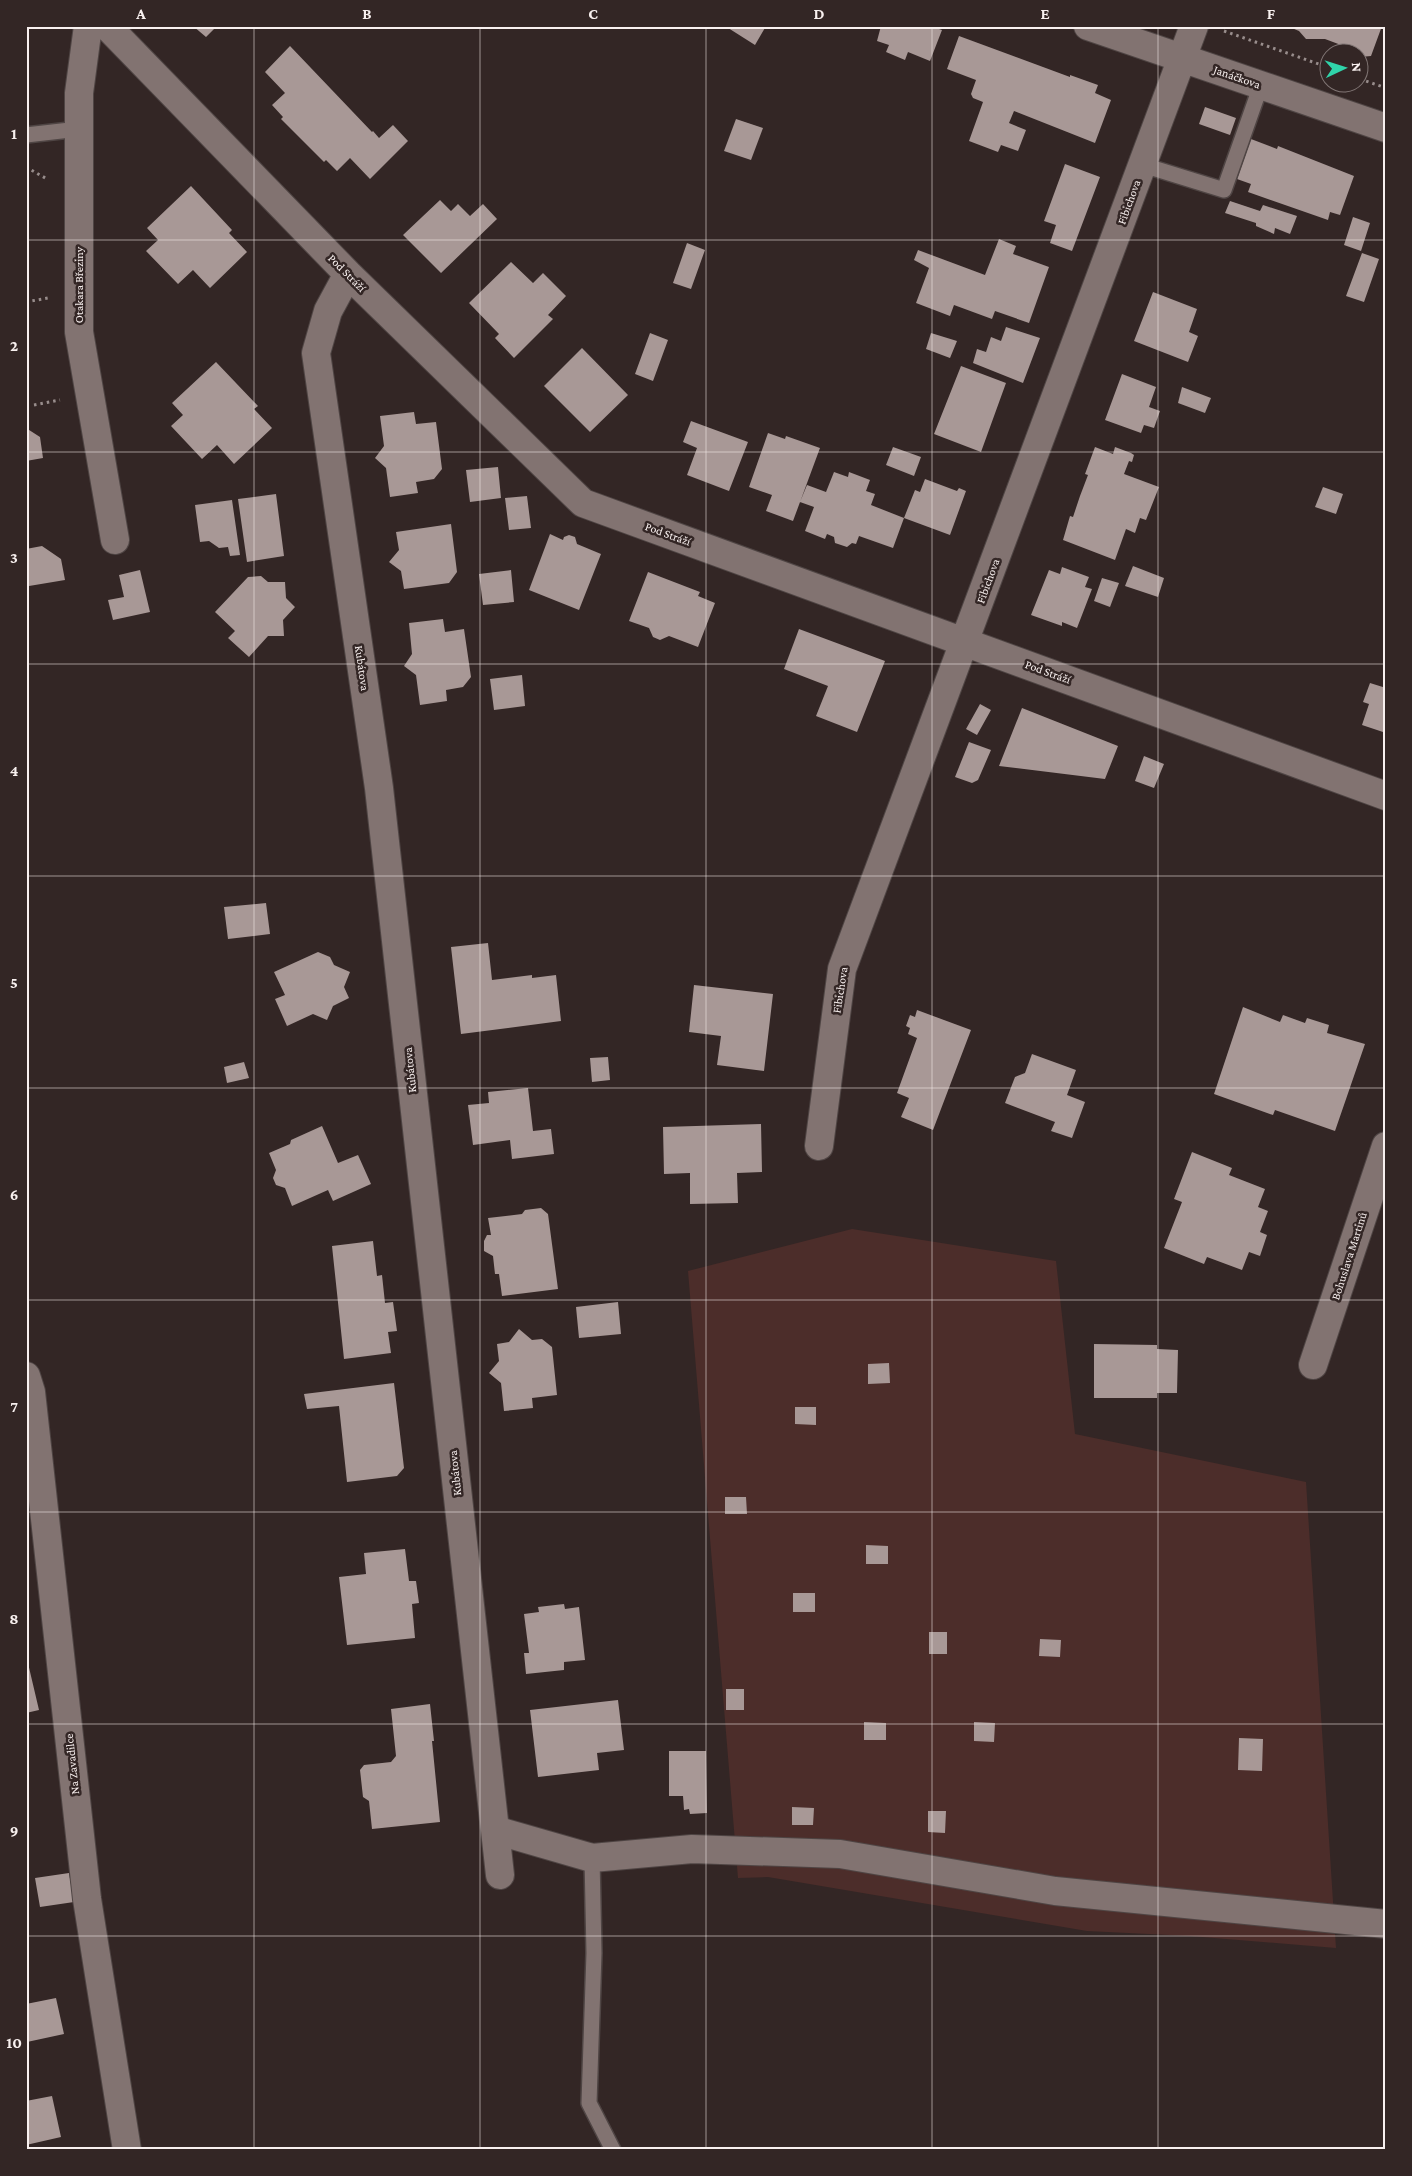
<svg xmlns="http://www.w3.org/2000/svg" width="1412" height="2176" font-family="'Crimson Pro',serif">
<rect width="100%" height="100%" fill="#332625"/>
<path fill="#4c2d2a" d="M852 1229 1056 1261 1075 1434 1306 1482 1336 1948 1190 1936 1087 1931 768 1877 738 1878 688 1271Z"/>
<path fill="#a89896" d="M193 26H217L206 37Z
M725 26H766L755 45Z
M881 26H930L942 30 930 61 908 52 905 60 886 52 889 45 877 41Z
M1287 26H1382L1371 56 1360 57V52H1349L1341 45 1325 39H1306L1299 31Z
M959 36 1070 77V75L1098 85 1095 93 1111 100 1095 143 1014 111 1009 123 1026 130 1018 151 1001 145 998 152 969 141 983 102 973 98 971 94 976 80 947 69Z
M290 46 372 132 373 131 379 138 393 125 408 141 370 179 350 158 337 171 326 160 324 162 281 119 283 117 272 105 285 93 265 72Z
M1205 107 1236 118 1230 135 1199 124Z
M736 119 763 128 751 160 724 151Z
M1251 139 1277 149 1278 146 1354 176 1340 215 1330 212 1328 220 1248 192 1251 184 1237 179Z
M1065 164 1100 177 1072 251 1050 243 1056 225 1044 221Z
M191 186 232 230 229 233 247 252 210 288 193 270 178 284 146 251 158 240 147 228Z
M440 200 451 211 458 204 470 216 483 204 497 219 441 273 403 235Z
M1230 201 1260 211 1263 205 1297 216 1290 234 1275 228 1274 234 1256 226V223L1225 213Z
M1353 217 1370 223 1361 251 1344 245Z
M999 239 1016 246 1013 254 1049 267 1029 323 995 311 992 319 954 305 950 316 916 303 929 268 914 260 918 250 985 275Z
M687 243 705 250 691 289 673 283Z
M1362 253 1379 259 1364 302 1346 296Z
M511 262 533 283 543 273 566 296 548 315 553 319 514 358 495 338 499 334 469 303Z
M1153 292 1197 309 1189 332 1198 336 1188 362 1134 341Z
M1006 327 1040 338 1023 383 973 363 977 349 986 352 991 337 1001 341Z
M650 333 668 340 653 381 635 374Z
M931 333 957 341 950 358 926 349Z
M582 348 628 395 590 432 544 386Z
M216 362 258 406 254 409 272 428 234 464 217 445 202 459 171 426 183 415 172 403Z
M961 366 1006 383 981 452 934 434Z
M1122 374 1156 387 1149 407 1160 411 1154 428 1144 425 1141 433 1105 420Z
M1182 387 1211 398 1205 413 1178 403Z
M414 412 416 424 436 422 442 469 434 479 416 482 418 493 390 497 386 468 375 458 384 446 380 416Z
M691 421 748 442 729 491 687 475 697 448 683 442Z
M26 428 40 437 43 458 26 461Z
M768 433 785 439 786 436 820 448 793 521 766 511 772 495 749 487Z
M893 447 921 457 914 476 886 465Z
M1095 447 1113 454 1115 447 1131 453 1134 455 1132 462 1129 461 1124 474 1159 487 1146 520 1140 518 1135 533 1126 529 1115 560 1063 540 1070 516 1073 517 1080 496 1088 475 1085 474Z
M498 467 501 498 470 502 466 470Z
M834 472 848 477 849 472 870 480 866 491 875 494 871 505 904 518 893 548 859 536 856 544 852 543 847 547 835 543 834 537 827 534 825 539 805 531 814 507 800 502 807 485 826 492Z
M925 479 957 491 959 488 966 491 950 535 904 518 915 490 920 492Z
M1323 487 1343 494 1336 514 1315 507Z
M276 494 284 556 247 562 238 499Z
M527 496 531 528 509 530 505 498Z
M232 500 240 555 230 556 228 547 219 548 209 541 200 542 195 505Z
M451 524 457 572 449 583 404 589 401 571 389 562 399 550 396 532Z
M550 534 563 540 564 537 569 535 575 537 577 544 601 554 579 610 529 590Z
M42 546 61 559 65 580 29 586 26 590V549Z
M1133 566 1164 578 1158 597 1125 586Z
M1062 567 1089 577 1085 587 1092 589 1077 628 1062 622V626L1031 615 1049 570 1060 574Z
M140 570 150 612 113 620 108 600 124 597 119 575Z
M511 570 514 602 483 605 479 574Z
M648 572 700 592 698 596 715 603 698 647 669 636 660 640 653 637 649 628 629 621Z
M261 576 268 582H285L286 598 295 607 283 620 284 636H268L249 657 228 638 235 631 215 612 248 577Z
M1102 578 1119 583 1110 607 1094 601Z
M443 619 445 632 464 629 471 677 463 687 446 690 447 701 420 705 416 675 404 666 412 654 409 623Z
M799 629 885 661 857 732 816 716 828 686 784 669Z
M522 675 525 706 494 710 490 679Z
M1370 683 1386 688V733L1362 725 1369 704 1363 702Z
M980 704 991 710 977 735 966 729Z
M1022 708 1118 746 1105 779 999 766Z
M969 742 991 750 978 780 972 783 955 777Z
M1144 756 1164 764 1154 788 1135 781Z
M266 903 270 934 228 939 224 907Z
M488 943 492 980 532 975V978L556 975 561 1021 461 1034 451 947Z
M318 952 330 957 334 965 350 972 344 987 349 998 333 1006 327 1020 313 1014 287 1026 275 999 285 995 274 972Z
M694 985 773 994 764 1071 717 1065 721 1036 689 1032Z
M1243 1007 1280 1022 1283 1015 1305 1023 1307 1018 1329 1025 1327 1033 1365 1044 1335 1131 1275 1110 1273 1115 1214 1094Z
M917 1010 971 1030 933 1130 901 1117 909 1098 897 1093 917 1038 908 1034 910 1028 906 1026 910 1015 915 1017Z
M1032 1054 1076 1070 1067 1095 1085 1102 1072 1138 1051 1131 1055 1122 1005 1103 1015 1077 1025 1073Z
M608 1057 610 1080 592 1082 590 1058Z
M244 1062 249 1078 227 1083 224 1067Z
M528 1088 533 1131 551 1129 554 1154 512 1159 510 1140 473 1145 468 1105 489 1103 488 1092Z
M761 1124 762 1172 737 1173 738 1203 690 1204V1173L664 1174 663 1127Z
M322 1126 338 1163 358 1155 371 1184 333 1201 328 1190 292 1206 285 1188 276 1185 273 1178 276 1170 269 1153 290 1144 291 1140Z
M1192 1152 1232 1168 1229 1175 1265 1189 1258 1207 1268 1211 1260 1232 1267 1235 1260 1256 1249 1252 1242 1270 1207 1257 1204 1264 1164 1248 1182 1202 1174 1199Z
M541 1208 548 1214 558 1289 502 1296 499 1274H495L493 1256 484 1251V1241L487 1235H491L488 1218 522 1214 525 1210Z
M373 1241 377 1276 382 1275 385 1303 393 1302 397 1331 388 1332 391 1353 344 1359 332 1246Z
M618 1302 621 1334 579 1338 576 1307Z
M519 1329 532 1340 542 1339 552 1347 557 1395 532 1398 533 1408 504 1411 501 1383 489 1373 499 1361 497 1344 509 1342Z
M1094 1344 1157 1345V1349L1178 1350 1177 1393H1157V1398H1094Z
M889 1363 890 1383 868 1384V1364Z
M394 1383 404 1468 397 1476 347 1482 339 1406 307 1409 304 1394Z
M795 1407H816V1425L795 1424Z
M725 1497H746L747 1514H725Z
M866 1545 888 1546V1564H866Z
M405 1549 409 1581H416L419 1603 412 1604 415 1638 347 1645 339 1577 366 1574 364 1553Z
M793 1593H815V1612H793Z
M564 1604 565 1609 579 1607 585 1660 564 1662V1670L526 1674 524 1653H529L524 1614 539 1612 538 1607Z
M929 1632H947V1654H929Z
M1040 1639 1061 1640 1060 1657 1039 1656Z
M27 1659 39 1710 26 1713V1660Z
M726 1689H744V1710H726Z
M618 1700 624 1750 597 1753 599 1770 538 1777 530 1710Z
M430 1704 434 1741H432L440 1822 372 1829 369 1801 363 1797 360 1770 364 1765 391 1762 396 1756 391 1709Z
M864 1722 886 1723V1740H864Z
M974 1722 995 1723 994 1742 974 1741Z
M1239 1738 1263 1739 1262 1771 1238 1770Z
M669 1751H706L707 1813 690 1814 689 1809 684 1810 683 1796H669Z
M792 1807 814 1808 813 1825H792Z
M928 1811H946L945 1833 928 1832Z
M69 1873 74 1902 40 1907 35 1878Z
M56 1998 64 2034 27 2042 26 2004Z
M52 2096 61 2137 26 2145V2101Z"/>
<g fill="none" stroke-linecap="round" stroke-linejoin="round">
<g stroke="#4f4544" stroke-width="18">
<path id="service" d="M26 135 79 129
M1143 165 1224 190 1261 85
M592 1858 594 1953 589 2103 613 2150"/>
</g>
<g stroke="#4f4544" stroke-width="30">
<path id="minor" d="M88 26 79 93V332L115 540
M107 26 348 274 583 503 1386 796
M1088 26 1386 128
M348 274 328 311 316 353 379 788 500 1875
M819 1146 842 969 1194 26
M1313 1365 1386 1146
M26 1376 31 1392 87 1899 127 2150
M495 1830 592 1858 692 1849 840 1854 1055 1891 1386 1924"/>
</g>
<path stroke="#988d8c" stroke-width="3" stroke-dasharray="2.5 4" stroke-linecap="butt" d="M1224 31 1330 68
M1360 79 1386 88
M26 167 47 179
M26 302 48 298
M34 405 60 400"/>
<use href="#service" stroke="#827371" stroke-width="15"/>
<use href="#minor" stroke="#827371" stroke-width="28"/>
</g>
<path fill="none" stroke="#f8f0ef" stroke-width="1" stroke-opacity="0.55" d="M254 26V2150M480 26V2150M706 26V2150M932 26V2150M1158 26V2150M26 240H1386M26 452H1386M26 664H1386M26 876H1386M26 1088H1386M26 1300H1386M26 1512H1386M26 1724H1386M26 1936H1386"/>
<g text-anchor="middle" dominant-baseline="central" stroke-width="5" stroke-linejoin="round" paint-order="stroke">
<g font-size="12" fill="#f8f0ef" stroke="#332625">
<text transform="translate(1237 77) rotate(19)">Janáčkova</text>
<text transform="translate(1129 202) rotate(-70)">Fibichova</text>
<text transform="translate(347 273) rotate(45)">Pod Stráží</text>
<text transform="translate(79 285) rotate(-90)">Otakara Březiny</text>
<text transform="translate(668 534) rotate(20)">Pod Stráží</text>
<text transform="translate(988 581) rotate(-70)">Fibichova</text>
<text transform="translate(362 668) rotate(82)">Kubátova</text>
<text transform="translate(1048 672) rotate(20)">Pod Stráží</text>
<text transform="translate(840 990) rotate(-81)">Fibichova</text>
<text transform="translate(410 1070) rotate(-96)">Kubátova</text>
<text transform="translate(1349 1256) rotate(-72)">Bohuslava Martinů</text>
<text transform="translate(455 1473) rotate(-96)">Kubátova</text>
<text transform="translate(72 1764) rotate(-96)">Na Zavadilce</text>
</g>
</g>
<rect width="1412" height="2176" fill="none" stroke="#332625" stroke-width="55"/>
<g transform="translate(1344 68) rotate(86)"><circle r="24" fill="#332625" stroke="#827776"/>
<path d="M0-4L9 19L0 12L-9 19Z" fill="#30d4aa"/>
<text y="-8" font-size="14" font-weight="bold" text-anchor="middle" fill="#f8f0ef">N</text>
</g>
<rect x="28" y="28" width="1356" height="2120" fill="none" stroke="#f8f0ef" stroke-width="2"/>
<g font-size="16" text-anchor="middle" font-weight="bold" fill="#f8f0ef">
<text x="141" y="19">A</text>
<text x="367" y="19">B</text>
<text x="593" y="19">C</text>
<text x="819" y="19">D</text>
<text x="1045" y="19">E</text>
<text x="1271" y="19">F</text>
<text x="14" y="139">1</text>
<text x="14" y="351">2</text>
<text x="14" y="563">3</text>
<text x="14" y="776">4</text>
<text x="14" y="988">5</text>
<text x="14" y="1200">6</text>
<text x="14" y="1412">7</text>
<text x="14" y="1624">8</text>
<text x="14" y="1836">9</text>
<text x="14" y="2048">10</text>
</g>
</svg>
